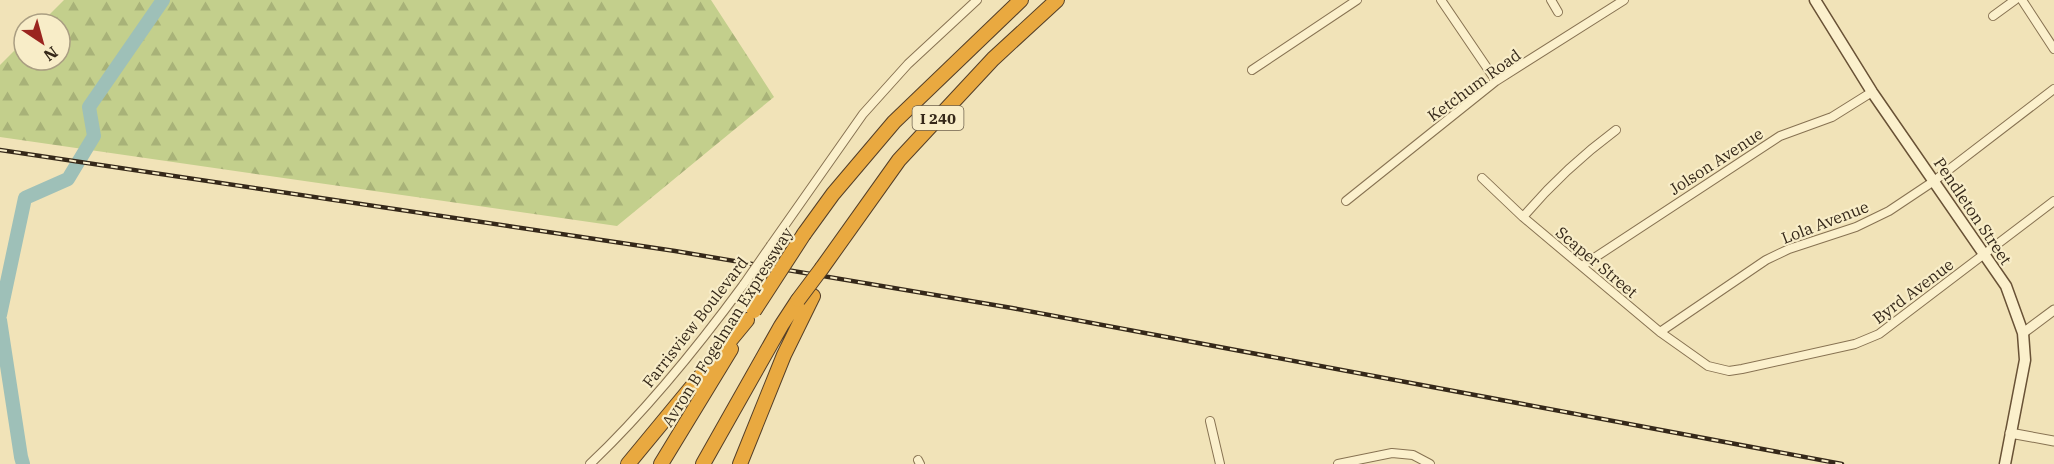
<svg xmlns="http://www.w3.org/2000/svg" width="2054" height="464" font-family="'IBM Plex Serif',serif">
<defs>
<pattern id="forest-firs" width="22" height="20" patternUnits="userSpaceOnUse" patternTransform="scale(1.5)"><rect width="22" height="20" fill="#c3cf8c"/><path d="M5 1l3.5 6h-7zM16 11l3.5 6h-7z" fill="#a8b278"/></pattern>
</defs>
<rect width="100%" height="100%" fill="#f1e3b8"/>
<path fill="url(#forest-firs)" d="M64 0H711L774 97 617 226 0 137V65L24 41V60H60V24H40Z"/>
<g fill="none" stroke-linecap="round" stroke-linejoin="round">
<path stroke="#9ec0b8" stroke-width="14" d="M0 315 25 198 68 179 94 136 89 107 163 0
M0 320 21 457 23 464"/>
<g stroke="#877252" stroke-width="10">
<path id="minor" d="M1441 0 1496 81
M1551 0 1558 12
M2022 0 2054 49
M1993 16 2015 0
M1252 70 1357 0
M1482 178 1523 217 1660 332 1708 366 1729 371 1742 369 1855 344 1879 334 2054 201
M1346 201 1496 81 1624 0
M1523 217C1551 184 1581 156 1616 130
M771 245 863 114 908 64 977 0
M1582 266 1780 136 1832 117 1872 92
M1660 332 1766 260 1789 249 1856 227 1889 211 1934 181 2054 89
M1210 421 1220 464
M918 460 920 464
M590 464C648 409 697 348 744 284
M1338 464 1392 453 1413 455 1430 464"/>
</g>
<g stroke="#877252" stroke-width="11">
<path id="tertiary" d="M2023 333 2054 310
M2010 433 2054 441"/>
</g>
<g stroke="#695236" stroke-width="13">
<path id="secondary" d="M1815 0 1872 92 2006 286 2023 333 2025 360 2005 464"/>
</g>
<g stroke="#543f28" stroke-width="16">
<path id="motorway" d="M804 234 833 194 894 122 1021 0
M822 268 899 160 993 59 1057 0
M628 464 747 320
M661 464 731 349
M703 464 781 326 798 300
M740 464 784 355 813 296"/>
</g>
<use href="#minor" stroke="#fbf0cc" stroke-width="8"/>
<use href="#tertiary" stroke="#fbf0cc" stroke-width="9"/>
<use href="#secondary" stroke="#fbf0cc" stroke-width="10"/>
<use href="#motorway" stroke="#e9a940" stroke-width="14"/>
<g stroke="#352819" stroke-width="4.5">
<path id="rail" d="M0 150 675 251 1012 308 1842 464"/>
</g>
<use href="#rail" stroke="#f8edc8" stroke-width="2" stroke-dasharray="7" stroke-linecap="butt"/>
<g stroke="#877252" stroke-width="10" stroke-linecap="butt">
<path id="minor-bridge" d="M744 284 771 245"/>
</g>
<g stroke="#543f28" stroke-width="16" stroke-linecap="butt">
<path id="motorway-bridge" d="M798 300 822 268
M754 311 804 234"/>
</g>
<use href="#minor-bridge" stroke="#fbf0cc" stroke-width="8"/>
<use href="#motorway-bridge" stroke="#e9a940" stroke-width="14"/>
</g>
<g text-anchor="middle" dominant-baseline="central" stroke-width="4.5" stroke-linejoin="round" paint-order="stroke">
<rect fill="#f8edc8" stroke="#70634e" stroke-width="1.5" x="912.5" y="106" width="51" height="24" rx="4.5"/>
<g font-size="15" font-weight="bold" fill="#352819">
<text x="938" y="118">I 240</text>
</g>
<g font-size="16" fill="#352819" stroke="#f8edc8">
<text transform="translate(1474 85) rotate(-36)">Ketchum Road</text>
<text transform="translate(1716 161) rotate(-33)">Jolson Avenue</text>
<text transform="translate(1973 211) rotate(56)">Pendleton Street</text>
<text transform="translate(1825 222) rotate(-21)">Lola Avenue</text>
<text transform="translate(1597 262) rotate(40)">Scaper Street</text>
<text transform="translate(1913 291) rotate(-37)">Byrd Avenue</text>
<text transform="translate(695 322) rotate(-52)">Farrisview Boulevard</text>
<text transform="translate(727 327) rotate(-58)">Avron B Fogelman Expressway</text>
</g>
</g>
<g transform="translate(42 42) rotate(144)"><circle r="28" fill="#f8edc8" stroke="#aa9e82" stroke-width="1.5"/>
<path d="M0-4.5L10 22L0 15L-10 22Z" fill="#9a251f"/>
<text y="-9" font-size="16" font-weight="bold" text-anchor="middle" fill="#352819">N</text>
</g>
</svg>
